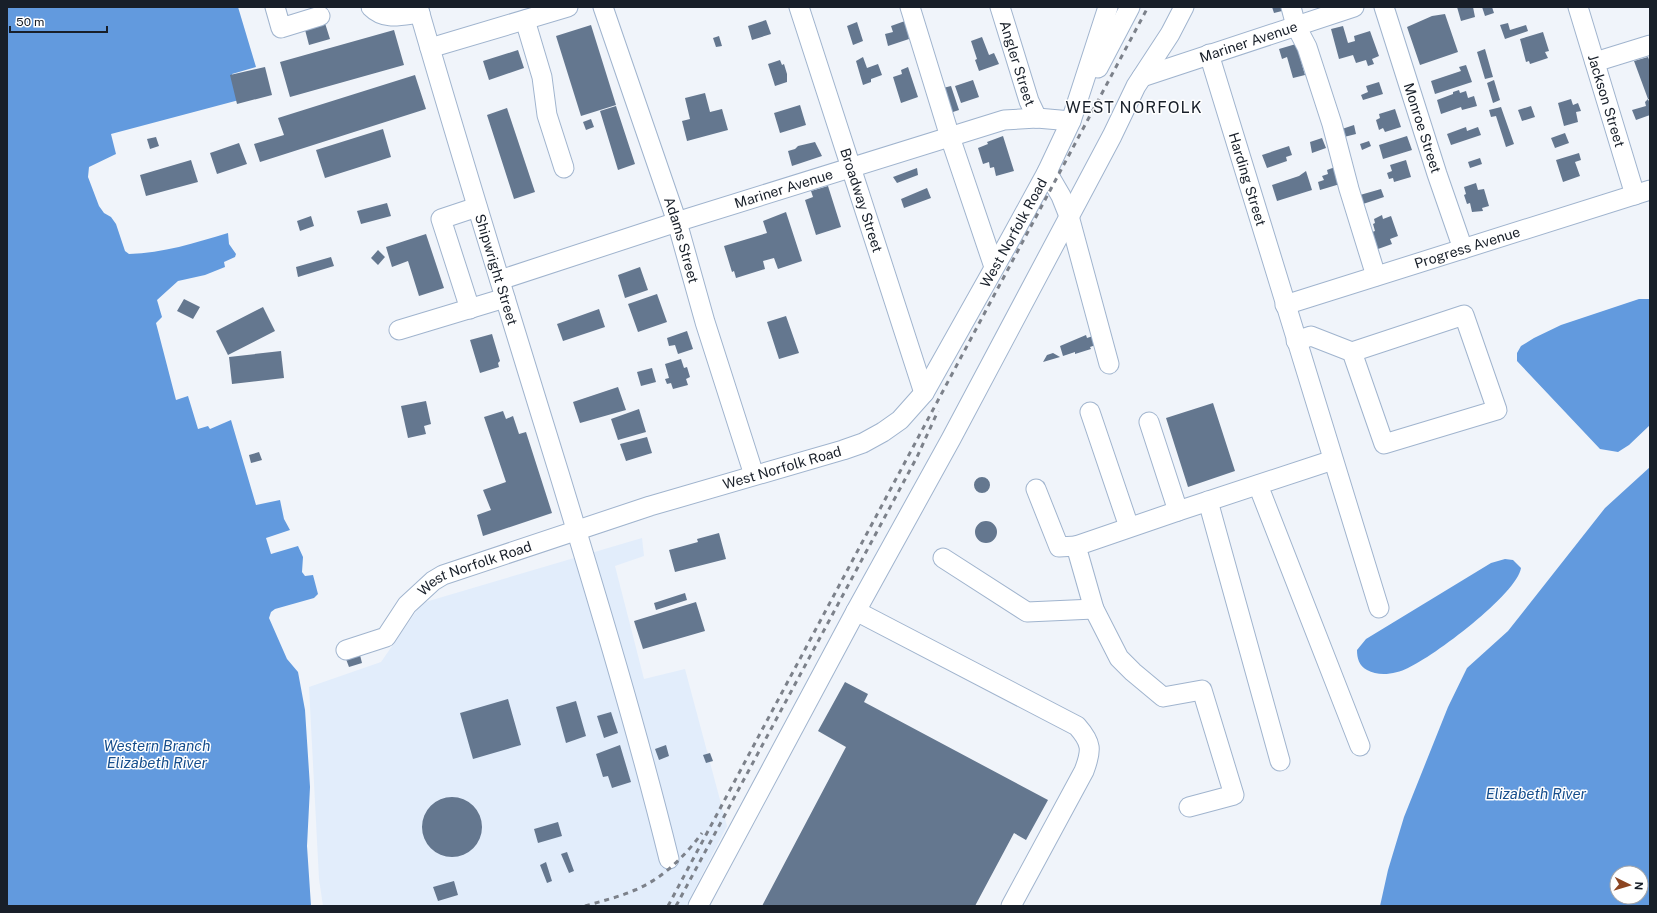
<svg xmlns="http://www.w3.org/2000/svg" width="1657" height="913" font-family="'Public Sans',sans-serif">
<rect width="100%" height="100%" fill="#f0f4fa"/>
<path fill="#e2edfb" d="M642 538 644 556 615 566 644 679 685 669 727 826 686 906H323L319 879 309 687 381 662 422 603Z"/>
<path fill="#629ade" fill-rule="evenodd" d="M7 7H238L256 67 232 74 239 100 111 134 116 154 89 167 88 177 99 206 104 213 111 217 116 224 125 251 129 254C163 253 195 243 228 233L229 244 236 254 235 257 224 262 225 267 205 275 178 281 157 300 162 317 156 323 176 400 188 396 198 429 208 426 210 429 231 420 256 505 280 500 284 519 290 530 266 538 271 554 298 546 303 557 302 572 305 576 313 575 318 594 314 598 275 609 271 612 269 618 287 659 298 672 305 710 310 787 307 846 311 906H7Z
M1639 299H1650V425L1629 445 1618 452 1600 449 1517 361V353L1521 346 1534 338 1561 325Z
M1650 467V906H1380L1388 870 1404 817 1448 707 1467 668 1508 631 1605 508ZM1617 873H1641V897H1617Z
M1505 559 1513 560 1521 568C1517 594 1433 657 1408 668 1396 674 1379 677 1367 670 1359 666 1357 658 1357 650L1366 639 1491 563Z"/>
<path fill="#64778f" d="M1272 7H1285L1286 10 1274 13Z
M1457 7H1473L1475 17 1461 21Z
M1482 7H1492L1494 13 1485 16Z
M1445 14 1458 52 1420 65 1407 27 1432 16Z
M324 20 330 39 309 45 304 26Z
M766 20 771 34 752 40 748 26Z
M905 21 908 31 909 39 888 46 885 34 893 32 891 26Z
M857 22 863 41 853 45 847 26Z
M1508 23 1510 30 1526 25 1528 31 1505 39 1500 25Z
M591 25 616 105 581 116 556 36Z
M1343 26 1348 43 1355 41 1354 36 1370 31 1379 56 1372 59 1374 64 1368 66 1366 60 1356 63 1353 55 1339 59 1331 29Z
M394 30 404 65 290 97 280 62Z
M1543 32 1549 51 1545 52 1548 58 1530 64 1529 61 1526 62 1520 39Z
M719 36 722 46 716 47 713 38Z
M982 37 989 55 994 53 999 64 979 71 975 60 977 59 971 41Z
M1296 44 1305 75 1293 78 1287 57 1282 59 1279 49Z
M1485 49 1493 77 1485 79 1477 52Z
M518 50 524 68 489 80 483 61Z
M863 57 867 68 878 64 882 75 871 79V82L863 85 856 61Z
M1648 57 1650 62V99H1648L1650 104V115L1636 120 1632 110 1646 106 1645 102 1648 99 1634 61Z
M780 60 782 65 784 64 787 74V82L775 86 768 64Z
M1466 65 1472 82 1435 94 1431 81 1461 71 1459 67Z
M265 67 272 95 237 104 230 75Z
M908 67 918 97 901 103 893 77 902 74 901 70Z
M415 75 426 109 260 162 254 144 284 135 278 118Z
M973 80 979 97 961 103 955 86Z
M1494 80 1500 100 1493 103 1487 83Z
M1379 82 1383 94 1363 100 1361 95 1368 92 1366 86Z
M951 86 959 110 947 114 939 89Z
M1459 90 1460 93 1466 91 1468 98 1474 96 1477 106 1462 110 1461 107 1441 114 1437 100 1453 94V92Z
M705 93 710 112 722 109 728 130 687 141 682 121 690 119 685 98Z
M1571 99 1573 105 1578 103 1581 111 1576 112 1578 122 1564 126 1558 103Z
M800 105 806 125 780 133 774 113Z
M616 106 635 164 618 170 600 111Z
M1531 106 1535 117 1522 121 1518 110Z
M1501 107 1514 144 1506 147 1496 116 1491 117 1489 110Z
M507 108 535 192 514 199 487 115Z
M1395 109 1401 127 1385 132 1383 128 1379 130 1376 120 1380 118 1379 114Z
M591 119 594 127 586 130 583 122Z
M1354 125 1356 134 1344 137 1342 129Z
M1466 127 1467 131 1478 127 1481 135 1451 145 1447 134Z
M383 129 391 157 325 178 316 150Z
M1565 133 1569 143 1555 148 1551 138Z
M1003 136 1014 171 996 176 994 167 990 168 989 162 983 164 978 148 988 144 987 142Z
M1407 136 1412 150 1383 159 1379 145Z
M156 137 159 146 150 149 147 139Z
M1322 138 1326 148 1312 153 1310 142Z
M1369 141 1371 146 1362 150 1360 144Z
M815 142 822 156 792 166 788 151 795 149 798 146Z
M239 143 247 164 217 174 210 153Z
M1289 146 1292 155 1286 157 1287 161 1267 168 1262 155Z
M1579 153 1581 160 1575 162 1580 176 1563 182 1556 160Z
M1480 158 1482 164 1470 168 1468 162Z
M191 160 198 182 146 196 140 175Z
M1406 160 1411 177 1394 182 1393 178 1389 179 1387 173 1392 171 1390 165Z
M1335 167 1340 184 1320 190 1318 182 1324 180 1322 176 1328 174 1327 170Z
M917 168 918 175 897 183 893 177Z
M1306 171 1312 190 1277 201 1272 185 1299 176Z
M1476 183 1478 190 1484 189 1489 206 1482 208 1483 211 1472 212 1470 203 1467 204 1464 195 1466 194 1464 187Z
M828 186 841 227 816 235 805 200 813 197 811 191Z
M927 188 931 198 904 208 901 199Z
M1381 189 1384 197 1363 204 1360 195Z
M387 203 391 216 361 224 357 211Z
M786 212 802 261 778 269 774 258 763 261 765 269 736 278 734 271 732 272 724 246 767 233 763 221Z
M1382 215 1383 219 1391 216 1398 236 1390 239 1392 244 1378 249 1372 232 1375 231 1373 224 1375 223 1374 219Z
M311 216 314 226 300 231 297 221Z
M426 234 444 288 419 296 408 261 392 267 386 247Z
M378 250 385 257 378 265 371 258Z
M331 257 334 266 298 277 296 267Z
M640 267 648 290 625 298 618 275Z
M657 294 667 322 638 332 628 304Z
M184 299 200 307 193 319 177 311Z
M263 307 275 331 228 355 216 331Z
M599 309 605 327 563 341 557 324Z
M786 316 799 353 779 359 767 322Z
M687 331 693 349 678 354 675 345 669 346 667 338Z
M492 334 500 361 498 363 499 367 480 373 470 340Z
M1086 335 1087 338 1093 336 1096 345 1090 347 1091 349 1075 354V352L1063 356 1060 346Z
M281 351 284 378 232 384 229 357Z
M1053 353 1060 357 1043 362 1047 355Z
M681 359 684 368 687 367 690 377 686 379 688 385 673 389 671 383 667 384 665 379 669 378 665 364Z
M652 368 656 382 641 386 637 372Z
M618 387 626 410 580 423 573 402Z
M426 401 431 424 424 426 426 434 408 438 401 406Z
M1213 403 1235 471 1188 487 1166 418Z
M639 409 646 432 618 440 611 419Z
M503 411 506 419 513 416 519 434 526 432 552 513 483 536 477 515 491 510 483 490 506 482 484 417Z
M647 437 652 453 626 461 620 444Z
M259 452 262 460 251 463 249 455Z
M974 485a8 8 0 1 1 16 0a8 8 0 1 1-16 0Z
M975 532a11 11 0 1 1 22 0a11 11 0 1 1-22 0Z
M719 533 726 559 675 572 669 550 698 542 697 539Z
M685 593 687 600 656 610 654 603Z
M696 602 705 631 643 649 634 621Z
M360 655 362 663 349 667 346 659Z
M845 682 868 694 864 702 1048 800 1026 840 1014 833 975 906H762L846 747 818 731Z
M508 699 521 745 473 759 460 713Z
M576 701 586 736 566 743 556 707Z
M611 712 618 733 604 738 597 716Z
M620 745 631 782 612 788 608 776 603 777 596 754Z
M666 745 669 756 659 760 655 749Z
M710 753 713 761 706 763 703 755Z
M422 827a30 30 0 1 1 60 0a30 30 0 1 1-60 0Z
M558 822 562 836 538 843 534 829Z
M567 852 574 871 569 873 561 854Z
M546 862 552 881 547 883 540 865Z
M454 881 458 895 438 901 433 887Z"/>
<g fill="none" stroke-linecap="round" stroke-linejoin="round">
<g stroke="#a0b4ce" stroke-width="21">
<g id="minor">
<path d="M275 7 281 28 320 16"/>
<path d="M371 7C385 21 402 15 420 13"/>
<path id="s1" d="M418 7C463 163 511 318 559 473 598 601 637 729 669 859"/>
<path id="s2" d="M603 7 677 222 705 322 754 475"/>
<path id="s3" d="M799 7 924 393"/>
<path d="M910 7 950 137 994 267"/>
<path id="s4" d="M1000 7 1029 101 1037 118"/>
<path d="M1291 7 1296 26 1307 47 1332 124 1349 189 1376 276"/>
<path id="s5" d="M1384 7 1437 174 1463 249"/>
<path id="s6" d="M1578 7 1635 195"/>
<path d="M525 20 542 77 547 115 564 168"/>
<path d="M430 48 568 7"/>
<path id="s7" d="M1209 54 1379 608"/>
<path d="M1595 62 1650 45"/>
<path d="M1098 68 1130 7"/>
<path id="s8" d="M1142 77 1354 7"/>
<path d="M1047 172 1061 196 1069 216 1109 364"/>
<path id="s9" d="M500 280 686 219 1004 120 1037 118 1071 121"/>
<path id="s10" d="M1285 305 1650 190"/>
<path d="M470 309 441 219 477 207"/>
<path d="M399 330 505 298"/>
<path d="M1296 341 1311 336 1352 352 1464 315 1497 410 1384 444 1352 352"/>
<path d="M1090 412 1129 527"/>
<path d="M1149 422 1178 511 1333 460"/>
<path d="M1258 485 1360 746"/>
<path d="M1036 489 1059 547 1076 546"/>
<path d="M1208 501 1280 761"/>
<path d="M1178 511 1076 546 1094 609 1119 658 1133 672 1163 697 1202 690 1234 795 1189 807"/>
<path d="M943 558 1027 612 1094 609"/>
<path d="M856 611 1077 726C1092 743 1092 750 1084 771L1011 906"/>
<path id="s11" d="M346 650 386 637 407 605 433 581 443 575 650 506 843 450 863 443 883 432 900 420 924 393 1011 238 1047 172 1071 121 1108 7"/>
<path d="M698 906 856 611 951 439 1112 136 1136 86 1170 34 1184 7"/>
</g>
</g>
<use href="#minor" stroke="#fff" stroke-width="19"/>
<path stroke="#7c818a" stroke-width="3" stroke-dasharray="5 5" stroke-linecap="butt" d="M585 906C602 901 619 897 635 890 662 879 685 856 702 833
M668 906 1148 7
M676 906 917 457 938 411"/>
</g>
<g text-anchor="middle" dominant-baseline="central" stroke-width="3" stroke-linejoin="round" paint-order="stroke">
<g font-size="14" fill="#181f29" stroke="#fff">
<text stroke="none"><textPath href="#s8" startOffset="112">Mariner Avenue</textPath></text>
<text stroke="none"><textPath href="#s4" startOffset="59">Angler Street</textPath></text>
<text stroke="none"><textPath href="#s6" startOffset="98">Jackson Street</textPath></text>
<text stroke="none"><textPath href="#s5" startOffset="127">Monroe Street</textPath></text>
<text stroke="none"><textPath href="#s7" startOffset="131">Harding Street</textPath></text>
<text stroke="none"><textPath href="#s9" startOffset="298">Mariner Avenue</textPath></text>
<text stroke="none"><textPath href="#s3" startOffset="203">Broadway Street</textPath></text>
<text stroke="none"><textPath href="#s11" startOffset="831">West Norfolk Road</textPath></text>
<text stroke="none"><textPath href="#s2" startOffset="246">Adams Street</textPath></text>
<text stroke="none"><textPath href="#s10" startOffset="191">Progress Avenue</textPath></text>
<text stroke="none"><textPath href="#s1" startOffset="274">Shipwright Street</textPath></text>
<text stroke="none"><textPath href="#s11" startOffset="483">West Norfolk Road</textPath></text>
<text stroke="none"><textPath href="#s11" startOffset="159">West Norfolk Road</textPath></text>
</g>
<g font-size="15" font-style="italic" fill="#144d8c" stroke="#fff">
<text x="157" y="745">Western Branch<tspan x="157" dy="17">Elizabeth River</tspan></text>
<text x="1536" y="793">Elizabeth River</text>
</g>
<g font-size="16" letter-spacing="1" fill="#181f29" stroke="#fff">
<text x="1134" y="107">WEST NORFOLK</text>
</g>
</g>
<rect width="1657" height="913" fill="none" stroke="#181f29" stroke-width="16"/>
<g transform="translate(1629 885) rotate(95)"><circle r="19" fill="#ffffff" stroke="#a3a5a9"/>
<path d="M0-3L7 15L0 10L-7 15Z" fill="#8c4521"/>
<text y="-6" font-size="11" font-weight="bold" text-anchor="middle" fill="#181f29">N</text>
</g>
<path d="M10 26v6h97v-6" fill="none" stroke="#181f29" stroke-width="2"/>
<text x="16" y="26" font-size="12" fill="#181f29" stroke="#ffffff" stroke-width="3" paint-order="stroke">50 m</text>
</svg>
